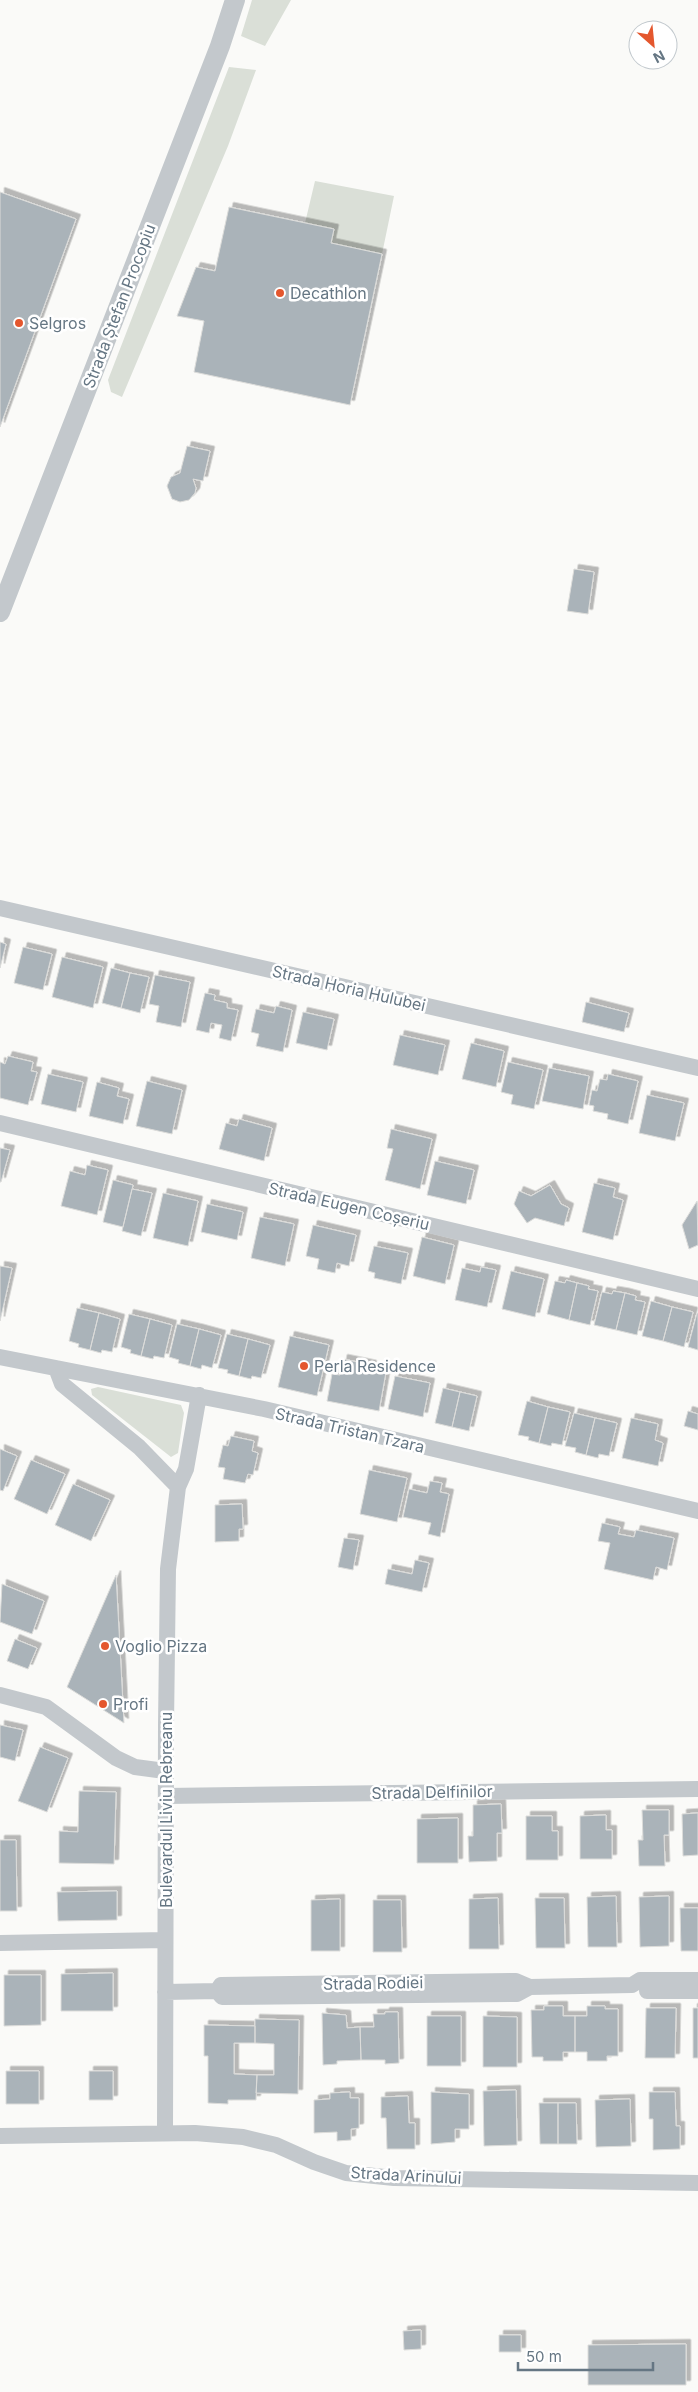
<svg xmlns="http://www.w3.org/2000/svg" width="698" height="2392" font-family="Inter,sans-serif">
<defs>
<filter id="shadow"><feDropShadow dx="4.5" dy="-4.5" stdDeviation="0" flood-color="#0004"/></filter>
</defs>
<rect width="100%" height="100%" fill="#fafaf8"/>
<path fill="#dadfd7" d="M252 0H291L265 46 241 36Z
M229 67 256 70 228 146 122 397 111 392 108 380Z
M315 181 394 196 382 254 331 243 305 223Z
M98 1387 181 1405 184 1413 178 1453 171 1457 92 1395 91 1389Z"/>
<path fill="#aab3b9" stroke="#dcdcda" filter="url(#shadow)" d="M0 192 76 219 0 427Z
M229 207 334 229 331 243 382 254 350 405 194 372 204 321 177 316 196 267 215 271Z
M187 446 210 451 203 481 193 479 196 488 195 493 189 500 180 502 172 499 167 486 171 477 180 473Z
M574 569 594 572 588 614 567 611Z
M0 942 6 944 0 968Z
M23 947 52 954 43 990 14 983Z
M62 957 103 967 93 1008 52 997Z
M111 968 130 973 121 1008 102 1003Z
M130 973 149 977 140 1013 121 1008Z
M155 975 190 982 181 1027 156 1022 159 1006 149 1004Z
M205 993 215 995 214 1000 227 1003V1008L238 1010 231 1041 219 1038 222 1025 211 1023 209 1033 196 1030Z
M586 1002 629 1013 624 1032 582 1022Z
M276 1006 292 1010 283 1052 256 1046 259 1034 251 1032 256 1009 274 1013Z
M303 1012 334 1019 327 1050 296 1043Z
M400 1035 445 1045 438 1075 393 1065Z
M471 1043 504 1051 496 1087 462 1079Z
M8 1056 33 1062 31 1071 37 1072 28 1105 0 1098V1062L5 1064Z
M508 1062 543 1070 534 1109 511 1104 513 1095 501 1092Z
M549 1068 589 1076 583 1109 542 1101Z
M48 1074 83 1082 76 1112 41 1104Z
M608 1074 638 1081 628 1124 607 1119 608 1114 593 1111 594 1106 589 1105 592 1090 597 1091 600 1079 607 1080Z
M147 1081 182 1090 172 1134 136 1126Z
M97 1082 119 1088 117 1096 129 1099 123 1124 89 1116Z
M647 1095 684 1103 675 1141 639 1133Z
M239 1119 272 1128 264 1161 219 1149 226 1123 237 1126Z
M391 1129 432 1139 420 1189 385 1180 393 1149 387 1148Z
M0 1148 10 1150 1 1182H0Z
M435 1161 474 1170 466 1204 427 1195Z
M87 1165 108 1170 97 1215 61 1206 70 1171 85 1175Z
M113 1180 133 1185 123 1227 103 1222Z
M594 1183 615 1188 613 1197 623 1200 613 1240 582 1232Z
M550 1185 561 1204 569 1208 564 1226 535 1218 527 1223 514 1204 519 1191 531 1196Z
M132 1189 152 1193 141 1236 122 1231Z
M163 1193 198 1201 188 1246 153 1238Z
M697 1201 698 1245 689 1249 682 1225Z
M207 1204 243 1212 237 1240 201 1232Z
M260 1217 294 1224 285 1266 251 1258Z
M313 1225 356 1235 349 1266 337 1263 335 1273 317 1269 319 1259 306 1256Z
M422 1237 454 1245 445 1284 413 1276Z
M374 1246 408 1253 401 1284 374 1278 375 1273 368 1271Z
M0 1266 12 1268 0 1321Z
M481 1267 496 1270 487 1307 455 1300 462 1268 480 1272Z
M511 1271 544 1279 535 1317 502 1309Z
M566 1280 577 1283 569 1320 547 1314 555 1281 565 1283Z
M577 1283 589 1286 588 1289 598 1291 590 1325 569 1320Z
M613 1291 625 1293 616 1330 594 1325 602 1292 612 1294Z
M625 1293 636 1296 635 1300 645 1302 637 1335 616 1330Z
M651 1301 672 1307 663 1341 642 1336Z
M672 1307 693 1312 684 1347 663 1341Z
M77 1308 99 1313 90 1350 78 1347 79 1344 69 1341Z
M99 1313 120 1319 112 1352 102 1350 101 1353 90 1350Z
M697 1313H698V1350L688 1347Z
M129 1314 150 1319 141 1356 130 1353 131 1350 121 1347Z
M150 1319 172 1325 164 1358 154 1356 153 1359 141 1356Z
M177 1324 199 1329 190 1366 178 1363 179 1360 169 1357Z
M199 1329 221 1335 212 1368 202 1365 201 1369 190 1366Z
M227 1334 248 1339 239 1376 227 1373 228 1370 218 1368Z
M290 1336 329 1345 317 1396 278 1387Z
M248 1339 270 1345 261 1378 252 1376 251 1379 239 1376Z
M343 1359 372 1365 371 1370 386 1372 379 1411 327 1401 332 1374 340 1375Z
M395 1376 430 1383 423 1417 388 1409Z
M443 1388 460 1392 452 1427 435 1423Z
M460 1392 477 1396 469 1431 452 1427Z
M527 1401 548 1407 539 1443 528 1440 529 1437 518 1435Z
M548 1407 570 1412 562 1445 552 1443 551 1446 539 1443Z
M688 1411 698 1414V1430L684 1426Z
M574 1413 595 1418 586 1455 575 1452 576 1448 565 1446Z
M595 1418 617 1423 609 1456 599 1454 598 1458 586 1455Z
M631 1418 658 1424 655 1440 663 1443 658 1466 622 1458Z
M231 1436 254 1441 252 1451 258 1453 253 1475 248 1474 245 1483 223 1479 225 1468 218 1467 223 1445 228 1446Z
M0 1449 17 1456 3 1491 0 1490Z
M31 1460 65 1474 47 1514 14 1499Z
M369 1470 407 1478 397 1522 360 1514Z
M430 1481 442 1483 440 1492 449 1494 440 1537 428 1534 431 1523 403 1517 409 1489 427 1493Z
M73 1484 110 1500 91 1541 55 1525Z
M242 1504 243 1529H239V1541L215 1542V1505Z
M602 1523 620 1527 618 1534 634 1537 636 1530 674 1538 667 1570 656 1567 653 1580 604 1569 610 1543 598 1541Z
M344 1538 359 1540 353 1570 338 1567Z
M415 1560 429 1563 422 1592 385 1584 388 1569 412 1574Z
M116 1575 124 1723 67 1687Z
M2 1584 44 1601 32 1634 0 1622Z
M15 1639 37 1648 28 1669 7 1661Z
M0 1725 23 1730 15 1761 0 1757Z
M40 1747 68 1758 47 1812 18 1801Z
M79 1791 116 1792 114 1864 59 1863V1831L78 1832Z
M501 1804 502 1833H497V1861L469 1862 468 1836H473V1805Z
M642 1810H669V1835H664L665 1866H639L638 1840H643Z
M698 1813V1855L683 1856 682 1814Z
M606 1815V1830H612V1859H580V1816Z
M526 1816H552V1831H558V1860H526Z
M458 1818V1863H417V1819Z
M0 1840H16L17 1911H0Z
M117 1891V1920L58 1921 57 1892Z
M616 1896 617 1947H588L587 1897Z
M669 1896V1946L640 1947 639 1897Z
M498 1898 499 1949H469V1899Z
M535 1898H564L565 1948H536Z
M340 1899V1951H311V1900Z
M373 1900H401L402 1952H373Z
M680 1908H698V1951H681Z
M113 1973V2011H61V1974Z
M4 1975H41V2025L4 2026Z
M544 2006H563V2016H575V2052H563V2061H543V2057H532L531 2010H544Z
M587 2006H605V2009H618V2056H607V2061H587V2052H575V2016H587Z
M646 2008H676L675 2058H645Z
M693 2008H698V2058H693Z
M385 2012H398L399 2063 385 2064V2060H361L360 2027H374L373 2014H385Z
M322 2013 346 2015 347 2028 360 2027 361 2060 337 2061V2064L323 2065Z
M427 2016H461V2066H427Z
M483 2016 517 2017V2067H483Z
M255 2019 299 2020 298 2094 256 2093 257 2075H274V2044L255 2043Z
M204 2025 255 2026V2043H234V2074L257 2075 256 2100H228V2104L208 2103V2056H204Z
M6 2071H39V2104H6Z
M89 2071H113V2100H89Z
M516 2090 517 2145 484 2146 483 2091Z
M350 2092V2098H359V2128L351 2129V2140L337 2141V2132L314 2133V2100L330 2099V2093Z
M431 2092 469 2094V2129H455V2142L431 2144Z
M649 2092H675L676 2126H680V2149L653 2150V2119H649Z
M408 2096 409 2123H415V2149H387L386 2118H381V2097Z
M630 2099 631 2146 596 2147 595 2100Z
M539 2103H558V2144H540Z
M558 2103H576L577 2144H558Z
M421 2330V2349L404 2350 403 2331Z
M499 2335H521V2352H499Z
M686 2344V2385H588V2345Z"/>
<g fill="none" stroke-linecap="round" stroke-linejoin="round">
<path stroke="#c3c8cc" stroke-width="16" d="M0 908 698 1068
M0 1123 698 1289
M0 1357 264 1409 698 1511
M56 1368 62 1384 139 1447 178 1487 168 1569 166 1725 165 2133
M178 1487 186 1469 199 1395
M0 1695 46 1707 116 1758 135 1767 165 1771
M166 1796 698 1789
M0 1943 165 1940
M217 1991 221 1985 516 1981 530 1987
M647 1991H698
M165 1992 217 1991 222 1997 517 1994 530 1987 632 1985 640 1980H698
M0 2136 195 2133 243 2137 276 2145 314 2162 346 2173 394 2178 698 2183"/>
<path stroke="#c3c8cc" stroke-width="20" d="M0 612 220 46 235 0"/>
</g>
<g fill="#e4572e" stroke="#fff" stroke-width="2">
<circle cx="280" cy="293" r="5"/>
<circle cx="19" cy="323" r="5"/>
<circle cx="304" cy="1366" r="5"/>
<circle cx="105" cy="1646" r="5"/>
<circle cx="103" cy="1704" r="5"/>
</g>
<g text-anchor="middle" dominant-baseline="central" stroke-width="5" stroke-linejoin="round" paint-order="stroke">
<g font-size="16" fill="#657683" stroke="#fff" text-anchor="start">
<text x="290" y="293">Decathlon</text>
<text x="29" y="323">Selgros</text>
<text x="314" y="1366">Perla Residence</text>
<text x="115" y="1646">Voglio Pizza</text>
<text x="113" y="1704">Profi</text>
</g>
<g font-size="16" fill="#657683" stroke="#fff">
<text transform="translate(119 306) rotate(-69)">Strada Ștefan Procopiu</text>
<text transform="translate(349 988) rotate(13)">Strada Horia Hulubei</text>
<text transform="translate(349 1206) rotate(13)">Strada Eugen Coșeriu</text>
<text transform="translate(350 1430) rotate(13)">Strada Tristan Tzara</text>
<text transform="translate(432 1792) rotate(-1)">Strada Delfinilor</text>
<text transform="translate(166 1810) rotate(-90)">Bulevardul Liviu Rebreanu</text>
<text transform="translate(373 1983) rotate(-1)">Strada Rodiei</text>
<text transform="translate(406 2175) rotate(3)">Strada Arinului</text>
</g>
</g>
<g transform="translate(653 45) rotate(153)"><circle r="24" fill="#ffffff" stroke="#c1c8cd"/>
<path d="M0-4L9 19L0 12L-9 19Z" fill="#e4572e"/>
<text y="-8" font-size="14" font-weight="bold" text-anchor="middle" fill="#657683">N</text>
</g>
<path d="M518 2362v8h135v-8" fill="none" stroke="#657683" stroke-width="2.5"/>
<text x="526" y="2362" font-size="15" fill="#657683" stroke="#ffffff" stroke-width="4" paint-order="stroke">50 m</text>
</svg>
